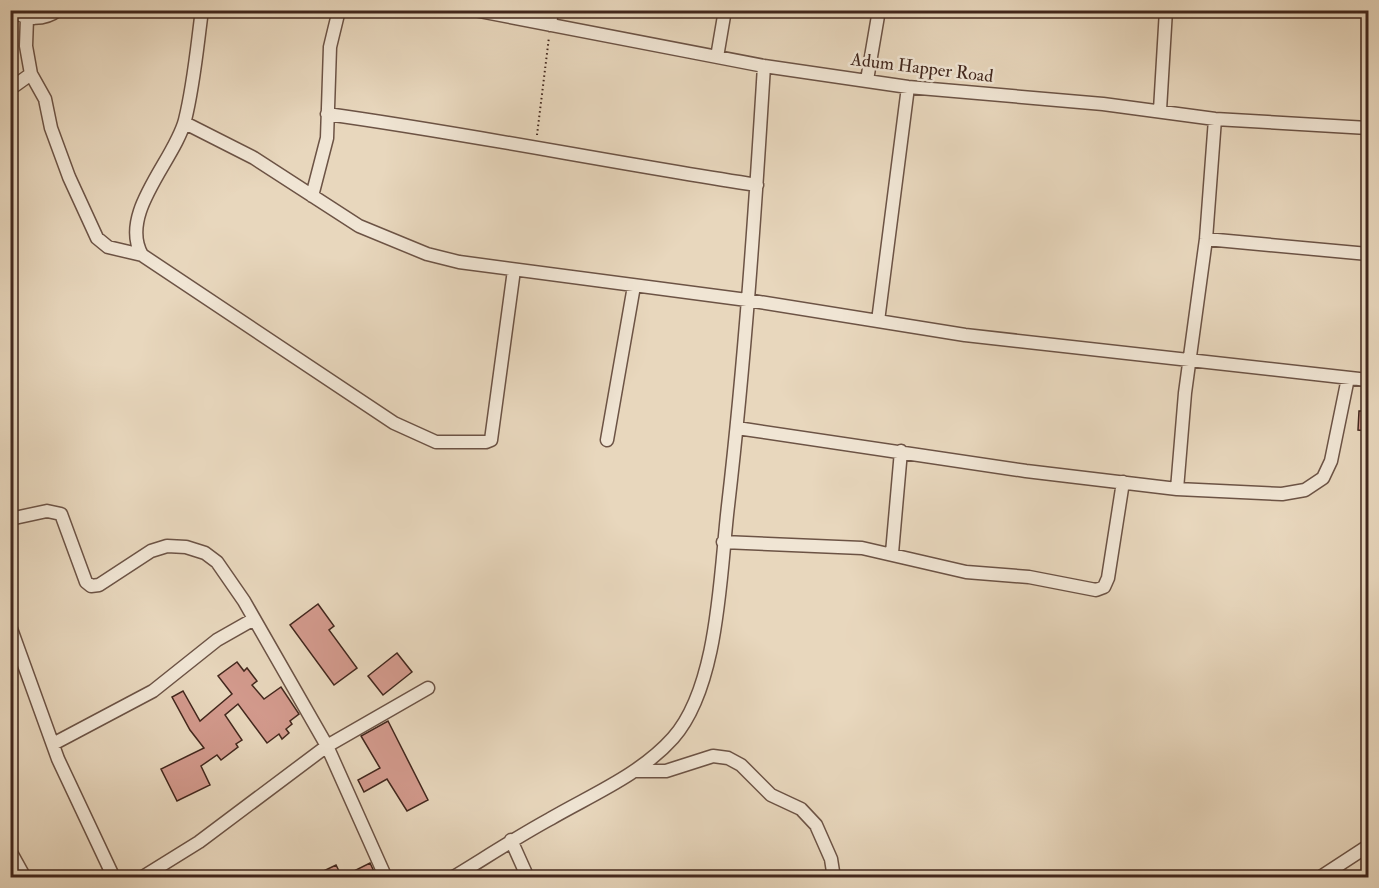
<svg xmlns="http://www.w3.org/2000/svg" width="1379" height="888" font-family="'IM FELL Double Pica',serif">
<rect width="100%" height="100%" fill="#e8d7bd"/>
<filter id="stains"><feTurbulence type="fractalNoise" baseFrequency=".00333" numOctaves="4"/><feColorMatrix values="0 0 0 0 .2 0 0 0 0 .09 0 0 0 0 .02 0 0 0 .5 -.17"/></filter>
<radialGradient id="worn" r=".72"><stop offset=".6" stop-color="#630" stop-opacity="0"/><stop offset="1" stop-color="#630" stop-opacity=".3"/></radialGradient>
<path fill="#d39a8d" stroke="#42271d" stroke-width="1.5" d="M1359 411H1368V431L1358 430Z
M318 604 334 626 329 630 357 668 334 685 290 625Z
M397 653 412 672 383 695 368 676Z
M237 662 244 671 247 668 257 681 252 685 264 699 281 687 299 714 290 721 292 724 286 729 289 733 282 739 279 734 267 743 238 704 225 715 242 740 236 744 238 747 221 760 217 755 201 766 210 785 177 801 161 769 204 748 190 730 172 697 183 691 200 721 232 694 218 676Z
M388 721 428 800 407 811 387 779 364 792 358 780 380 768 361 736Z
M370 863 377 878H309L336 865 342 877Z"/>
<g fill="none" stroke-linecap="round" stroke-linejoin="round">
<g stroke="#6c5345" stroke-width="15">
<path id="street" d="M13 10C25 21 45 20 58 10
M202 10C197 47 194 84 185 120 175 160 118 213 142 255L394 423 436 442H486L491 440 514 270
M474 10 764 66 908 87 1103 104 1215 119 1368 128
M550 25 552 10
M717 57 725 10
M31 74 45 99 51 128 69 177 97 238 108 247 142 255
M867 80 879 10
M10 89 31 74 26 46 27 18
M1160 110 1166 10
M327 114C471 134 613 163 757 185
M185 123 254 158 359 226 427 254 459 262 747 300 965 335 1368 380
M312 196 327 138 330 47 339 10
M1206 239 1368 254
M878 321 908 87
M737 428 1026 471 1177 489 1282 494 1305 490 1323 478 1331 461 1348 378
M607 440 634 286
M1177 489 1185 393 1206 239 1215 119
M10 519 47 511 61 514 86 582 91 586 99 585 151 551 167 546 186 547 205 553 217 562 244 601 327 746 386 878
M723 542 862 548 966 572 1029 577 1096 590 1104 587 1108 578 1123 482
M892 553 901 451
M10 626 58 759 114 878
M53 744 153 691 217 640 254 619
M634 771H666L713 756 728 758 741 765 771 795 801 809 816 825 831 859 834 878
M511 840 528 878
M10 851 25 878
M141 878 199 842 327 746 428 688
M452 878C485 858 517 837 550 819 591 795 640 775 673 738 719 686 720 573 728 506 745 360 755 213 764 66
M1319 878 1368 846"/>
</g>
<path stroke="#42271d" stroke-width="2" stroke-dasharray="1.5 3" stroke-linecap="butt" d="M537 135 549 37"/>
<use href="#street" stroke="#f0e5d4" stroke-width="12"/>
</g>
<g text-anchor="middle" dominant-baseline="central" stroke-width="5" stroke-linejoin="round" paint-order="stroke">
<g font-size="18" fill="#42271d" stroke="#f0e5d4">
<text transform="translate(922 68) rotate(7)">Adum Happer Road</text>
</g>
</g>
<rect width="1379" height="888" fill="none" stroke="#e8d7bd" stroke-width="36"/>
<rect x="12" y="12" width="1355" height="864" fill="none" stroke="#42271d" stroke-width="3"/>
<rect x="18" y="18" width="1343" height="852" fill="none" stroke="#42271d" stroke-width="1.5"/>
<rect width="100%" height="100%" filter="url(#stains)"/>
<rect width="100%" height="100%" fill="url(#worn)"/>
</svg>
